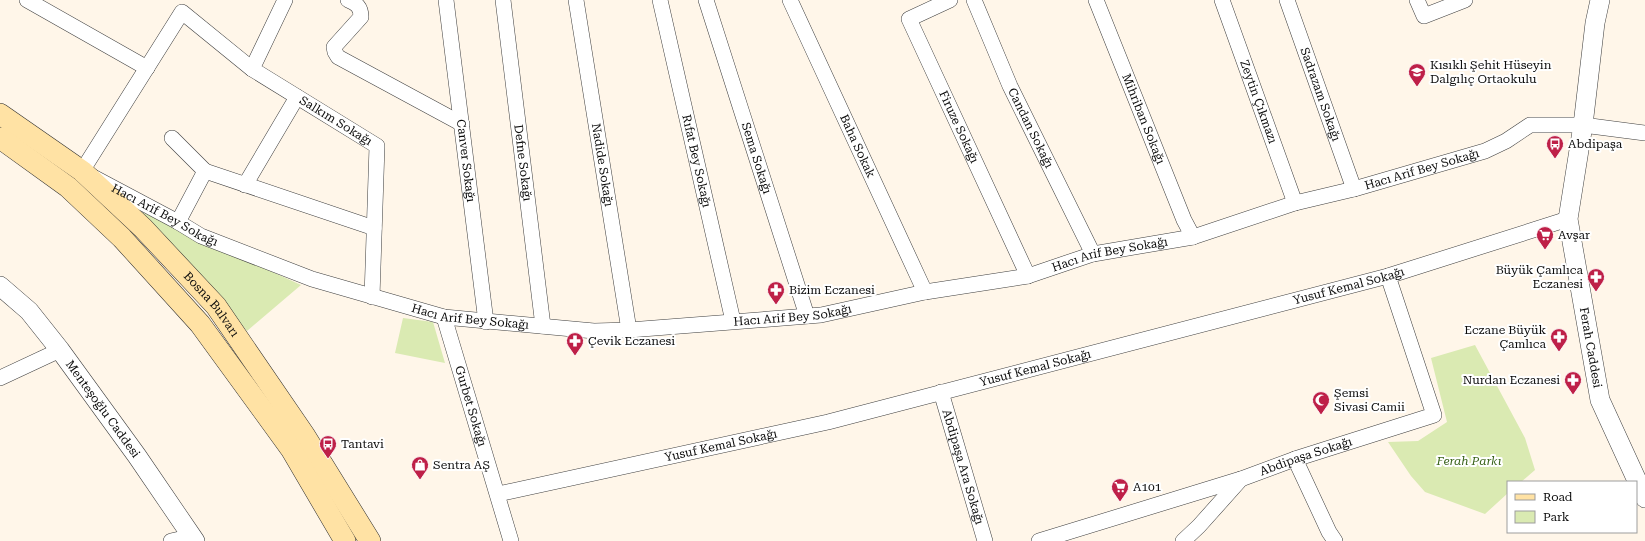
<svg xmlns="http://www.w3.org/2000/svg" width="1645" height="541" font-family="'Roboto Serif',serif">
<rect width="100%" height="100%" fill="#fff6e9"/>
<path fill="#daeab2" d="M142 212 301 285 247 331Z
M403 318 433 322 445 363 395 353Z
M1475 345 1525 438 1535 470 1521 482H1508V493L1485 514 1425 492 1411 476 1388 442 1418 441 1447 422 1431 358Z"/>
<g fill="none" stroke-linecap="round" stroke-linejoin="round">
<g stroke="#3e3e3e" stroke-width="16">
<g id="minor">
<path d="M27 0 147 68"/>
<path id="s1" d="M285 0 252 69 377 146 372 297"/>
<path d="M348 0C357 4 361 7 361 17L334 47 335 52 338 57 462 124"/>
<path id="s2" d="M446 0 486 322"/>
<path id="s3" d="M503 0 543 326"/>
<path id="s4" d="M576 0 629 330"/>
<path id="s5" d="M660 0 733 321"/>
<path id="s6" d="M706 0 807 316"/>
<path id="s7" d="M790 0 925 292"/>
<path id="s8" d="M950 0 909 19 1028 276"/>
<path id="s9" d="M974 0 1010 86 1093 254"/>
<path id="s10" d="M1096 0 1184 220 1193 237"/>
<path id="s11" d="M1222 0 1295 203"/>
<path id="s12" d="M1287 0 1354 189"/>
<path d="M1417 0 1424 16 1465 0"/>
<path id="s13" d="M252 69 182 12 82 171 178 222 201 236 312 279 444 317 594 331 629 330 821 315 925 292 1028 276 1093 254 1193 237 1295 203 1354 189 1485 151 1506 141 1530 125H1583L1645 133"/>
<path d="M172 138 205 171"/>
<path d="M245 185 297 97"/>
<path d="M178 222 205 171 374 228"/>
<path id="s14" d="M444 317 511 541"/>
<path d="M0 378 60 350"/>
<path id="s15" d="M941 392 985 541"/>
<path d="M1295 459 1329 532 1335 541"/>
<path id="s16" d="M498 494 828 422 1388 276 1568 219"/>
<path d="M171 541 193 536"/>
<path id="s17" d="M1039 541 1241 479 1295 459 1434 415 1388 276"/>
<path d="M1183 541 1199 526 1241 479"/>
</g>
</g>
<g stroke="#3e3e3e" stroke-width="20">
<g id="tertiary">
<path id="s18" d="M1600 0 1595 23 1583 125 1568 219 1600 400 1645 498"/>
<path id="s19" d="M0 286 29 311 60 350 137 456 195 541"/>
</g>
</g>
<g stroke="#2d2d2d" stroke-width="22">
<g id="secondary">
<path id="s20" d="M0 114 82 171 143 228 216 306 305 436 370 541"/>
<path d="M0 138 68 187 122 238 200 324 291 449 345 541"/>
</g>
</g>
<use href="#minor" stroke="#fff" stroke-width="15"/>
<use href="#tertiary" stroke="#fff" stroke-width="19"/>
<use href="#secondary" stroke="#ffe2a4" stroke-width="21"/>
</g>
<defs>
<g id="school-pin" transform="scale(0.9)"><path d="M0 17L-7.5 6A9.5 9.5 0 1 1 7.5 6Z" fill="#be2048" stroke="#fff"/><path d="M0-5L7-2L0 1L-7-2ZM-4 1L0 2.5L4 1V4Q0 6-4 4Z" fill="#fff"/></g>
<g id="bus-pin" transform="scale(0.9)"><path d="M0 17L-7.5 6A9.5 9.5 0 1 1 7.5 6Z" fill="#be2048" stroke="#fff"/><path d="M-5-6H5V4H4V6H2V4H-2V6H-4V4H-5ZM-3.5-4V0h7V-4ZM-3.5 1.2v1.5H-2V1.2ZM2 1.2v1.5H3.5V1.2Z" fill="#fff"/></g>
<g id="supermarket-pin" transform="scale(0.9)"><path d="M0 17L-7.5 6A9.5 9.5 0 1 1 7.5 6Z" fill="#be2048" stroke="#fff"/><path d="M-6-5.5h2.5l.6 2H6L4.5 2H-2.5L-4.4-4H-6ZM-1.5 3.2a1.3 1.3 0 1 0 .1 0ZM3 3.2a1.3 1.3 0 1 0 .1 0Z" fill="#fff"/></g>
<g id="pharmacy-pin" transform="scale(0.9)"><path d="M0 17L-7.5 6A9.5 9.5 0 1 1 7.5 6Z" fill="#be2048" stroke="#fff"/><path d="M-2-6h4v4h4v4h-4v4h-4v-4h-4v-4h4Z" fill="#fff"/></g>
<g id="mosque-pin" transform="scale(0.9)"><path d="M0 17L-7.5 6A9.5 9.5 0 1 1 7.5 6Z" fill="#be2048" stroke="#fff"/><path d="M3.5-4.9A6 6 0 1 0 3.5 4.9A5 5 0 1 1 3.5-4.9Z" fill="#fff"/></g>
<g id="shop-pin" transform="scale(0.9)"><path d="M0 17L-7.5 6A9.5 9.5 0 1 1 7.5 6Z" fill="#be2048" stroke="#fff"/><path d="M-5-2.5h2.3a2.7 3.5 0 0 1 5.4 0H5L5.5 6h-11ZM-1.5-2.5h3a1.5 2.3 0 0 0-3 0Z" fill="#fff"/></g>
</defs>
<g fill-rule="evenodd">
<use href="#school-pin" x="1417" y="72"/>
<use href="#bus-pin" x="1555" y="144"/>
<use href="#supermarket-pin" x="1545" y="235"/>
<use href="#pharmacy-pin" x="1596" y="277"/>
<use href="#pharmacy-pin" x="776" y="290"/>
<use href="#pharmacy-pin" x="1559" y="337"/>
<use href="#pharmacy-pin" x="575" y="341"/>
<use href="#pharmacy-pin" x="1573" y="380"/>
<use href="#mosque-pin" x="1321" y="400"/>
<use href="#bus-pin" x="328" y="444"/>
<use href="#shop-pin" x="420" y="465"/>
<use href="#supermarket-pin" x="1120" y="487"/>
</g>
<g text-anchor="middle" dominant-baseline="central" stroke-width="4" stroke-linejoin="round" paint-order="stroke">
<g font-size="12" fill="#0b0b0b" stroke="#fff" text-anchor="start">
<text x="1430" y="65">Kısıklı Şehit Hüseyin<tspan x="1430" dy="14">Dalgılıç Ortaokulu</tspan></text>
<text x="1568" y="144">Abdipaşa</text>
<text x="1558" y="235">Avşar</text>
<text x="1583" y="270" text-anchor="end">Büyük Çamlıca<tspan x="1583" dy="14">Eczanesi</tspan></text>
<text x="789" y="290">Bizim Eczanesi</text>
<text x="1546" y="330" text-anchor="end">Eczane Büyük<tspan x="1546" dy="14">Çamlıca</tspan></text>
<text x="588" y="341">Çevik Eczanesi</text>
<text x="1560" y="380" text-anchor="end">Nurdan Eczanesi</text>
<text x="1334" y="393">Şemsi<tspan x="1334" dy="14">Sivasi Camii</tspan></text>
<text x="341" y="444">Tantavi</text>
<text x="433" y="465">Sentra AŞ</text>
<text x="1133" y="487">A101</text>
</g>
<g font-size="12" fill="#0b0b0b" stroke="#fff">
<text stroke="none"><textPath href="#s12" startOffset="100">Sadrazam Sokağı</textPath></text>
<text stroke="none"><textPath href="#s11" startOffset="108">Zeytin Çıkmazı</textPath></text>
<text stroke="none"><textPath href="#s10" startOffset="128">Mihriban Sokağı</textPath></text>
<text stroke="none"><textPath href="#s1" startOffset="175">Salkım Sokağı</textPath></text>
<text stroke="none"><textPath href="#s8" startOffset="164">Firuze Sokağı</textPath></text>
<text stroke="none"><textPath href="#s9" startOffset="140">Candan Sokağı</textPath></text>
<text stroke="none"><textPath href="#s7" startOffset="161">Baha Sokak</textPath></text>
<text stroke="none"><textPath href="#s6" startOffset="166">Sema Sokağı</textPath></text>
<text stroke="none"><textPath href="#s5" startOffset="165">Rıfat Bey Sokağı</textPath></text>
<text stroke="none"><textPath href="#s2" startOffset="162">Canver Sokağı</textPath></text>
<text stroke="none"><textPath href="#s3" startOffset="164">Defne Sokağı</textPath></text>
<text stroke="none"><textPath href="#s4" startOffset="167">Nadide Sokağı</textPath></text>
<text stroke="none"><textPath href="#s13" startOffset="1668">Hacı Arif Bey Sokağı</textPath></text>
<text stroke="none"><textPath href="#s13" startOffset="372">Hacı Arif Bey Sokağı</textPath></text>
<text stroke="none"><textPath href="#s13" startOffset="1344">Hacı Arif Bey Sokağı</textPath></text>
<text stroke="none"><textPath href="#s16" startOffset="876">Yusuf Kemal Sokağı</textPath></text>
<text stroke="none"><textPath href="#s20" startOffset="286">Bosna Bulvarı</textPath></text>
<text stroke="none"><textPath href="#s13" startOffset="1020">Hacı Arif Bey Sokağı</textPath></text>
<text stroke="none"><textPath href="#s13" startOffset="696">Hacı Arif Bey Sokağı</textPath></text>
<text stroke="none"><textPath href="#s18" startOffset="352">Ferah Caddesi</textPath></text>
<text stroke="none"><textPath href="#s16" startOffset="552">Yusuf Kemal Sokağı</textPath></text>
<text stroke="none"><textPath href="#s14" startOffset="93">Gurbet Sokağı</textPath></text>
<text stroke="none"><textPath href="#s19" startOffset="161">Menteşoğlu Caddesi</textPath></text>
<text stroke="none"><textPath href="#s16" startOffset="228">Yusuf Kemal Sokağı</textPath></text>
<text stroke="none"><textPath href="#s17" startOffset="280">Abdipaşa Sokağı</textPath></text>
<text stroke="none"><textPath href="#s15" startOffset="78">Abdipaşa Ara Sokağı</textPath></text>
</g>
<g font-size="12" font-style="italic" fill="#39631a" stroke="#fff">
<text x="1469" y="461">Ferah Parkı</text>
</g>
</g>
<rect x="1507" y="481" width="130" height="52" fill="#ffffff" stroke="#9d9d9d"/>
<rect x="1515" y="494" width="20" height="6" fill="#ffe2a4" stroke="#9d9d9d"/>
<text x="1543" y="501" font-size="12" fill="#0b0b0b">Road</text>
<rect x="1515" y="511" width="20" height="12" fill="#daeab2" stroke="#9d9d9d"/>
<text x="1543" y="521" font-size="12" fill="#0b0b0b">Park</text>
</svg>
